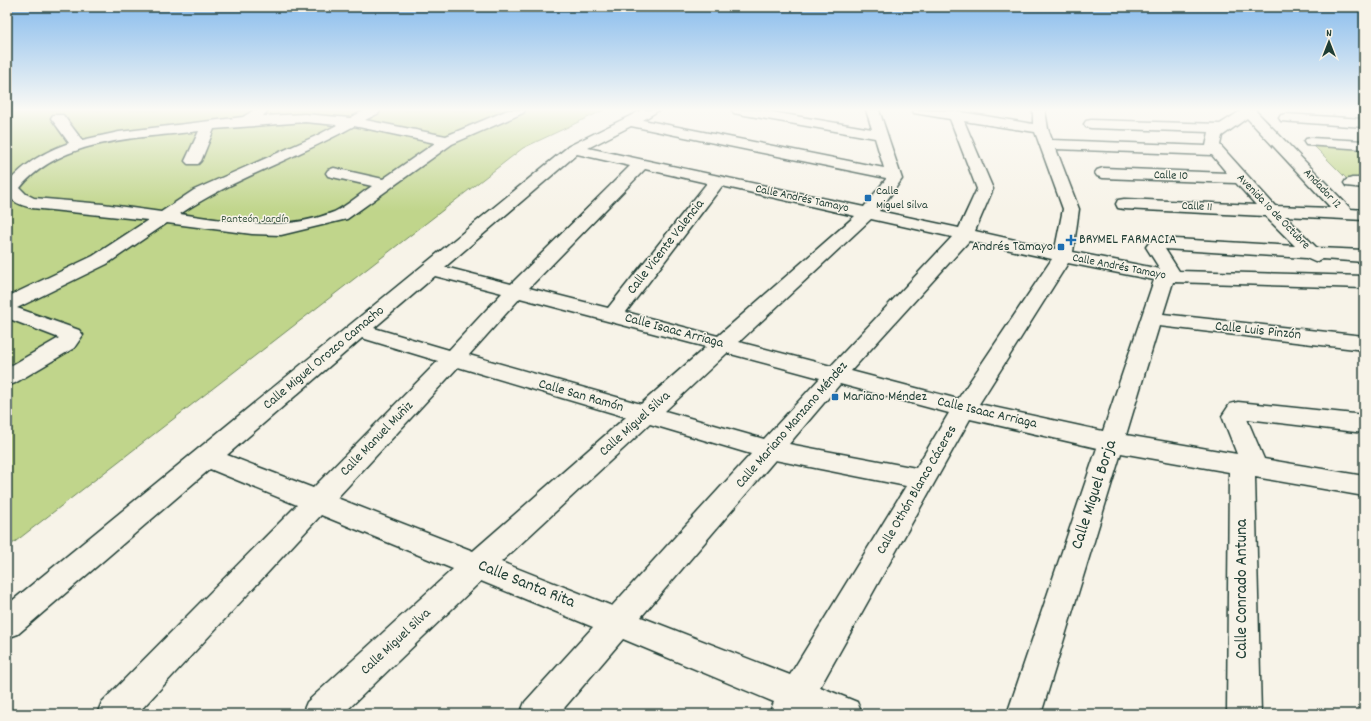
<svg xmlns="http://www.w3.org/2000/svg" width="1371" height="721" font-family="Dekko,sans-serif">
<rect width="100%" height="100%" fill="#f7f3e8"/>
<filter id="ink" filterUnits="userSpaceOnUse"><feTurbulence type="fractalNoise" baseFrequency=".025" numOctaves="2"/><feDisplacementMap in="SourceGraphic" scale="8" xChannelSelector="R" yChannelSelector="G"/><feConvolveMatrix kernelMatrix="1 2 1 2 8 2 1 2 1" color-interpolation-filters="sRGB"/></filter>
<g filter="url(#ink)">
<path fill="#c0d58b" stroke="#708960" d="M7 110H604L523 148 7 548Z
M1314 146 1364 148V180L1347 179Z"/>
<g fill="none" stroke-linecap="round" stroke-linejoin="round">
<g stroke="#1f3d34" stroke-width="3">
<path id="minor" d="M254 110H268L263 116 305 114 350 118 365 110H380L379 113 365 120 446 136 508 110H525L523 113 452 144 347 219 281 235 252 234 167 223 107 264 17 308 79 330 83 335 74 348 15 383 7 386V368L59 338 7 318V297L93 256 148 220 32 208C17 204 7 201 7 184 25 163 44 152 69 143L51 118 53 115H63L82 140 119 132 243 117ZM305 122 337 125 316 136 194 190 161 212 103 204 34 198 26 194 20 188C62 137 138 139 199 131L185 161 188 164H198L201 161 214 129ZM354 126 435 143 383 179 334 168 328 170 326 173 328 176 372 186C360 194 347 206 334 212 282 233 233 221 180 214 234 178 297 158 354 126Z
M642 110H659L643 120 884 168 875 138 739 114 734 113 732 110H760L872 129 866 110H879L902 179 879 211 959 228 977 189 950 119 914 113 913 110 955 111 1033 124V110H1045L1048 129 1052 140 1206 146 1209 132 1091 128 1086 127 1084 124 1086 121 1091 120 1220 124 1242 110H1256V111L1351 209 1364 210V220L1285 216 1317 248 1364 250V262L1322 259 1315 262 1306 258 1165 249 1179 271 1364 276V288L1173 282 1163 314 1364 336V350L1159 326 1126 435 1237 454 1222 416 1230 404 1238 402 1364 415V433L1247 419 1264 459 1364 476V496L1255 477 1261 714H1227L1229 472 1121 453 1041 714H1007L1097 448 970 419 820 687 857 702 862 714H769L774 702 623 639 559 714H520L525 702 593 627 481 581 343 714H302L307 702 453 569 321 515 137 714H97L102 702 297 505 210 469 18 634 7 638V605L569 146ZM1247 118 1331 208 1275 206 1220 145 1222 136ZM964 121 1035 132 1063 209 1055 249 975 231 993 189ZM631 126 886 178V179L864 207 588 148ZM1056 149 1212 155 1227 173 1103 168 1097 170 1095 173 1097 176 1103 178 1236 183 1256 205 1124 199 1118 200 1116 204 1118 208 1124 209 1265 216 1295 246 1158 238 1152 239 1146 247 1160 269 1073 252 1079 209ZM577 154 630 166 511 284 445 267ZM645 169 707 183 608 308 529 288ZM722 186 855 216 718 336 626 312ZM871 219 952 237 831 366 739 342ZM969 241 1052 259 958 399 851 371ZM1068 263 1154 280 1103 431 979 404ZM435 276 502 293 449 350 374 328ZM520 298 706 347 641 404 469 355ZM362 338 438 361 313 488 227 455ZM727 353 820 378 764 439 665 411ZM458 367 626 417 473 551 337 498ZM840 384 949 413 916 468 789 444ZM650 424 751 454 612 606 501 562ZM775 460 906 486 790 675 641 617Z
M1286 114 1364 119V127L1281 121 1279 118 1281 115Z
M1311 138 1364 141V149L1306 145 1304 142 1306 139Z
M1352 178H1364V188L1346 186 1344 183 1346 180Z"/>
</g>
<use href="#minor" fill="#f7f3e8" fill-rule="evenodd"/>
</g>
</g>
<linearGradient id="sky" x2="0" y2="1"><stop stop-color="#88bced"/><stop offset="0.52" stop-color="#fbfaf5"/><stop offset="1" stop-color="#fbfaf5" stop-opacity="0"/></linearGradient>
<rect width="1371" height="211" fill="url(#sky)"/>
<g fill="#1f6fb2" stroke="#f7f3e8" stroke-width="1.5">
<rect x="864" y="194" width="8" height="8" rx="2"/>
<path d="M1069 234h4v4h4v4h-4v4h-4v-4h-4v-4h4z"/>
<rect x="1057" y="243" width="8" height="8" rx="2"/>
<rect x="831" y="393" width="8" height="8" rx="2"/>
</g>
<g text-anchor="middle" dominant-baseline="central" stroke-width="3" stroke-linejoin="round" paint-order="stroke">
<g font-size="12" fill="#1f3d34" stroke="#f7f3e8">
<text transform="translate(1171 176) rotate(2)">Calle 10</text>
<text transform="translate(1322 189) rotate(47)">Andador 12</text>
<text transform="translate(802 199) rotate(12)">Calle Andrés Tamayo</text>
<text transform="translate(1197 207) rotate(3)">Calle 11</text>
<text transform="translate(1273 212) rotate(46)">Avenida 1o de Octubre</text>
<text transform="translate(1119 267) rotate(11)">Calle Andrés Tamayo</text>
</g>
<g font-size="12" fill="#1f3d34" stroke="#f7f3e8" text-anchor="start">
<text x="876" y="191">Calle<tspan x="876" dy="14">Miguel Silva</tspan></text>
</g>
<g font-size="12" fill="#3f5b45" stroke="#f7f3e8">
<text x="255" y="219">Panteón Jardín</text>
</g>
<g font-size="14" fill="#1f3d34" stroke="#f7f3e8" text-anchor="start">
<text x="1079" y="240">BRYMEL FARMACIA</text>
<text x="1053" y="247" text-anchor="end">Andrés Tamayo</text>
<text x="843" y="397">Mariano Méndez</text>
</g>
<g font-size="14" fill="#1f3d34" stroke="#f7f3e8">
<text transform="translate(666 247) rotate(-52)">Calle Vicente Valencia</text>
<text transform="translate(674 331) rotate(15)">Calle Isaac Arriaga</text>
<text transform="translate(1258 331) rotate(6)">Calle Luis Pinzón</text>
<text transform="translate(324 358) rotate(-40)">Calle Miguel Orozco Camacho</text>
<text transform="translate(581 396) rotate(16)">Calle San Ramón</text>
<text transform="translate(987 413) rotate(13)">Calle Isaac Arriaga</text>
<text transform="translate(635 424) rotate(-42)">Calle Miguel Silva</text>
<text transform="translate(792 425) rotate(-49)">Calle Mariano Manzano Méndez</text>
<text transform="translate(377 439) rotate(-46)">Calle Manuel Muñiz</text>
<text transform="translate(917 490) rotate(-60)">Calle Othón Blanco Cáceres</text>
<text transform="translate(396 642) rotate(-43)">Calle Miguel Silva</text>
</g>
<g font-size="17" fill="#1f3d34" stroke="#f7f3e8">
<text transform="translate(1095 495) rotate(-72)">Calle Miguel Borja</text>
<text transform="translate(526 585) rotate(22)">Calle Santa Rita</text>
<text transform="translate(1243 589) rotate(-90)">Calle Conrado Antuna</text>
</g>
</g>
<rect width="1371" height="721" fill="none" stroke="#f7f3e8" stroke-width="24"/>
<rect x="12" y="12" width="1347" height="697" fill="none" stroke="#1f3d34" stroke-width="1.5" filter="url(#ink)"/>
<g transform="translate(1329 42)" stroke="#f7f3e8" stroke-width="3" paint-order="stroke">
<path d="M0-3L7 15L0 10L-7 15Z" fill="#1f3d34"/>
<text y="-6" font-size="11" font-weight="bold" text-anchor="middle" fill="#1f3d34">N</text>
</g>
</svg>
